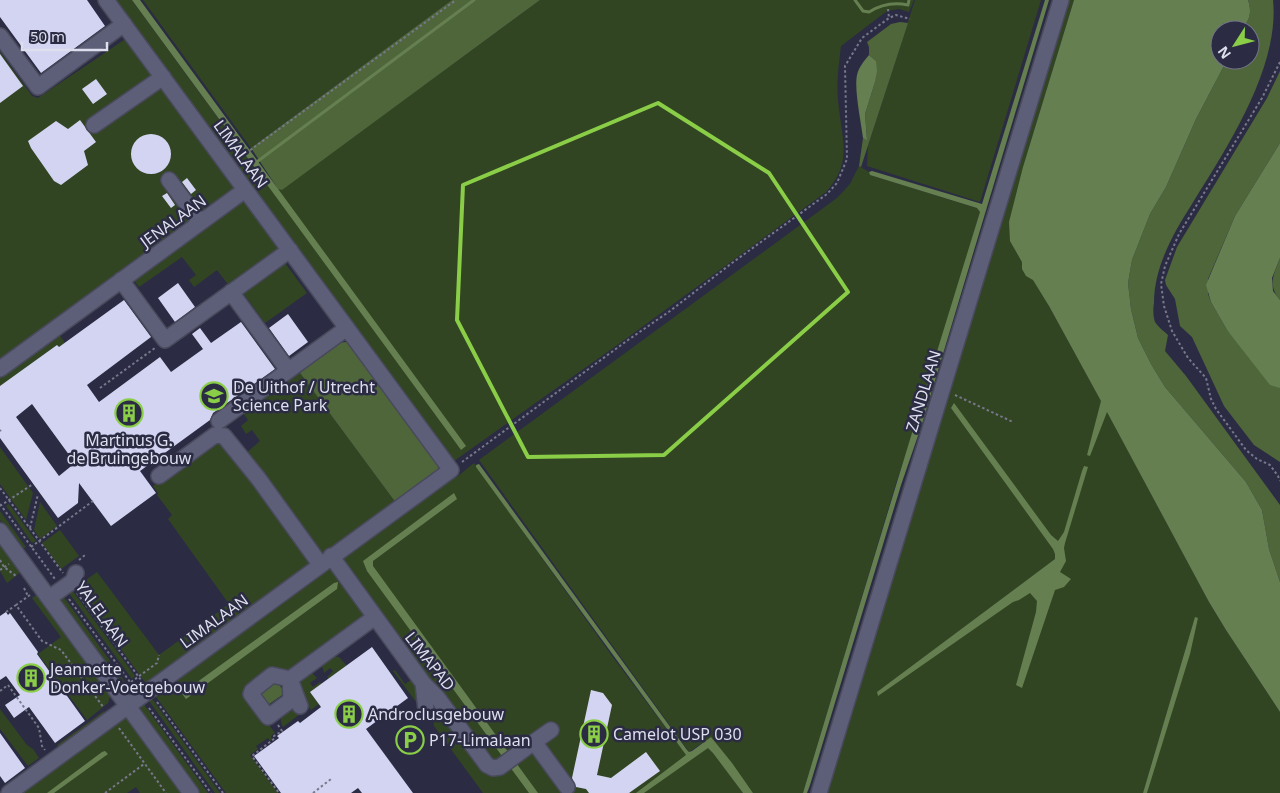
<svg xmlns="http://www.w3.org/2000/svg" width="1280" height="793" font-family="'Noto Sans',sans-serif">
<rect width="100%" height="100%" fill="#2b2c43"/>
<path fill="#324523" d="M113 0H132L259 174 281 190 540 0H914L909 12 899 9 887 11 841 46C839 64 836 82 838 100 841 138 854 161 826 192L627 338 454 461Z
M143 0H452L251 148Z
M915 0H1041L980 202 867 166 868 146Z
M1069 0H1074L1023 167 1049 306 1107 411 1209 602 1226 630 1280 712V793H1147L1195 617 1143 793H823Z
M124 40 127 41 235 187 234 193 0 363V52L32 96 38 98Z
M859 166 869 172 870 175 977 208 980 212 918 419 896 483 803 793H753L711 737 689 752 479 460 837 198 850 184Z
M240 201 249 204 278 245 279 250 230 287 217 270 194 287 189 280 196 275 182 257 139 287 133 279Z
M285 263 307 293 265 323 243 293Z
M59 334 65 343 59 347 57 345 0 387V377Z
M300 373 396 503 325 555 318 553 246 453 260 441 252 430 246 434 241 426 248 420 243 413Z
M224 440 309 556 311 565 147 685 76 587 97 572 159 655 229 604 168 519 172 515 157 495 158 493 153 486 212 443Z
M0 447 33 493 26 520 0 484Z
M474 463 612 656 690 760 706 748H710L743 793H483L434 726 430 682 345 565 344 559 346 553 451 476 457 477Z
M40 502 57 526 40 539 34 530Z
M9 504 36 541 32 543 6 506Z
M0 511 26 547 22 550 0 520Z
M60 530 79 556 61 569 42 543Z
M0 541 22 571 7 583 0 571Z
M326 569 335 571 364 611V616L290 673 283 671 277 667 246 688V693L275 733 271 736 272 739 270 741 268 738 256 746 258 749 250 755 278 793H226L154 694Z
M72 590 135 676 132 679 69 593Z
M39 593 111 693 108 703 87 720 38 654 61 637 32 598Z
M63 596 126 683 121 686 59 601Z
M332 656 339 657 347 666 329 679 327 677 333 671 330 668 324 673 322 666Z
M395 670 405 684 414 678 420 688 422 710 393 671Z
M309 674H313L317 678 310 683 313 687 320 682 321 684 319 704 311 710 297 692V682Z
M150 696 220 793H215L147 698Z
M143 703 208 793H200L140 711Z
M0 709 27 745 33 749 39 758 28 766 0 729Z
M292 709 300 714 283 727C278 718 282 711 292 709Z
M104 711 107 715 59 748 57 745Z
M128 718 184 793H140L136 787 127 793H18L120 719Z"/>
<path fill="#4e663a" d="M452 0H540L282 190 278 189 251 148Z
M1248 0H1273C1280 68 1226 149 1192 204 1173 234 1154 267 1154 303 1153 308 1153 317 1155 322 1158 327 1164 331 1168 335L1165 351 1186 376 1280 505V582L1269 549 1262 510 1246 482 1165 387 1151 364 1138 338 1131 309 1128 283 1132 260 1150 214 1166 187 1196 119 1227 60H1250V30H1242C1250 19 1252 13 1248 0Z
M900 22 908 23 861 167 859 166 863 138 867 139 865 114 875 82 876 61 869 55V47L867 42 891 24Z
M1280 71V143L1235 216 1208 279V294L1211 302 1227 330 1280 388V462L1254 445 1224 406 1192 337 1180 326 1175 299 1166 285 1165 280 1177 247 1267 98Z
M1280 258V300C1267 284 1274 275 1280 258Z
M346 342 352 345 439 465 437 473 396 503 300 373 338 343Z
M275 679 285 693 265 707 255 694Z"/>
<path fill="#657f51" d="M132 0H140L466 446 461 450 456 443Z
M1045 0H1049L922 424 901 485 810 785 807 793H803C861 599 920 406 980 212L977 208 870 175 869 172 872 171 982 204Z
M1074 0H1248C1252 13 1250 19 1242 30H1220V60H1227L1196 119 1166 187 1150 214 1132 260 1128 283 1131 309 1138 338 1151 364 1165 387 1246 482 1262 510 1269 549 1280 582V712L1226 630 1209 602 1107 412 1090 456 1087 455 1101 401 1049 306 1033 280 1026 276 1022 269V262L1010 241 1009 222 1023 167Z
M869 55 876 61 877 71 875 82 865 114 867 140 863 138C861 122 854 90 857 75 859 67 864 61 869 55Z
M1280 143V258L1272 278 1273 291 1280 300V388L1270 385 1227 330 1211 302 1206 285 1235 216Z
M954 403 1051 535 1058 541 1064 532 1082 471 1084 466 1088 467 1065 543 1064 548 1066 561 1060 572 1071 579 1064 587 1055 590 1022 688 1016 685 1036 612 1037 601 1030 593 1019 600 1013 602 878 696 877 692 1055 559V554L1053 549 951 408Z
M479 464 687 750 689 752 692 751 711 737 732 763 753 793H743L713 753 708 748 644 793H636L686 755 476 467V465Z
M454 493 457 499 373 561V566L538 793H529L367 571 363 561Z
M338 582 337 589 186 699 183 695 182 693 334 583Z
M1195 617 1198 618 1190 654 1147 793H1143Z
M105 751 108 754 54 793H47L102 752Z"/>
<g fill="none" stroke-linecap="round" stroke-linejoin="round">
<path stroke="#657f51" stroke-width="3" d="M855 0 863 11 869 12C880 5 894 2 908 5L909 0
M258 161 474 0"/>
</g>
<path fill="#d2d4f2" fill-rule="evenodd" d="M0 0H87L105 26 41 73 0 17Z
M0 54 23 86 0 103Z
M96 79 107 94 93 104 82 89Z
M80 120 96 142 84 151 88 165 61 185 54 181 31 148 28 141 56 121 68 129Z
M131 154a20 20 0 1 1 40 0a20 20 0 1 1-40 0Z
M187 178 196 190 191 194 182 182Z
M167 193 175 205 171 208 162 196Z
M178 283 195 307 175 322 158 298Z
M124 300 151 337 87 385 99 402 160 357 171 372 203 349 192 334 200 328 211 343 241 322 275 369 213 413 210 420 140 471 156 493 111 526 79 483 78 503 58 518 0 438V386L57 345 59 347ZM32 404 75 463 59 476 16 417Z
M288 314 308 342 289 356 269 328Z
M6 612 8 615 10 613 38 652 37 654 85 721 55 743 29 707 14 718 5 705 20 695 6 676 0 680V616Z
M372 647 408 698 366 729 413 793H362L358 788 351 793H281L254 756 279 738 277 736 298 721 300 723 321 707 310 692Z
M591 690 603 693 612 705 597 775 611 778 646 752 660 771 629 793H589L586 789 576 787 572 778Z
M0 733 25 768 5 783 0 776Z"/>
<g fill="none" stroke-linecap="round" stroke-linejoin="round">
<g stroke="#49495c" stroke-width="18">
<path id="minor" d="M0 36 38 87 124 24
M94 125 163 77
M169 180 200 222
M121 280 165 340 290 250
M231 292 288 370
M0 369 245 190
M219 421 347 328
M159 476 215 435 224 436 258 478 320 564
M0 531 191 793
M331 556 423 683 437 697 487 765 493 768 500 767 534 742 567 787
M49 598 73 581 76 573
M272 675 290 679 291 700 268 717 251 694 252 691Z
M423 683 426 710
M300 706 290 679 375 617
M534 742 551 730
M9 793 451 470 106 0
M819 793 1061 0"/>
</g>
<path stroke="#77788b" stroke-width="2" stroke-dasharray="2.5 2.5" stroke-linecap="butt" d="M888 9 889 18
M1280 62 1262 98 1179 234 1165 266 1161 284 1164 306 1172 331 1188 358 1206 378 1211 399 1216 409 1246 450 1257 459 1270 465 1278 476 1280 481
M238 159 456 0
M100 388 155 348
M955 395 1013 422
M0 431 1 430
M462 462 628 340 670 311 732 263 827 194 837 183 847 159 845 66 862 38 889 18 896 15 910 19
M0 488 63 573
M0 504 55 579
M0 506 33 484
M30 528 38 494
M31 547 93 501
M0 560 4 567 16 576
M79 560 85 555
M0 570 9 564
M24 588 28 596
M77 593 141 680
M30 595 16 605 42 641 61 650 104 708
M69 599 133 686
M6 612 16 605
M127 685 157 663 159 655
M0 691 8 685 39 728 42 746 45 750
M157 702 223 793
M149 708 211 793
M278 725 282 731 274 736 275 738 252 756 279 793
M119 728 166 793
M105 793 144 764
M313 793 331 779"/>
<use href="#minor" stroke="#5d5e78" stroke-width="15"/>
</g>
<path fill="none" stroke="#8ace48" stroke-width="4" stroke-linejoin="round" d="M658 103 769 173 848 292 664 455 528 457 457 320 463 185Z"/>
<defs>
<g id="university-ring" transform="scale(1.4375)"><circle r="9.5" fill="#2b2c43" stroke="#8ace48" stroke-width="1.5"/><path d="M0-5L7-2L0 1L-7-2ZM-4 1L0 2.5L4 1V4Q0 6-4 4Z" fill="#8ace48"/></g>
<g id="building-ring" transform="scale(1.4375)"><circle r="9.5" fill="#2b2c43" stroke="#8ace48" stroke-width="1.5"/><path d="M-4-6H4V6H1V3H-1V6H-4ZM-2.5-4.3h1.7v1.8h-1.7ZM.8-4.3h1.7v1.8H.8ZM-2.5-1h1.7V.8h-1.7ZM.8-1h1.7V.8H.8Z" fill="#8ace48"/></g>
<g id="parking-ring" transform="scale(1.4375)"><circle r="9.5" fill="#2b2c43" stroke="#8ace48" stroke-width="1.5"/><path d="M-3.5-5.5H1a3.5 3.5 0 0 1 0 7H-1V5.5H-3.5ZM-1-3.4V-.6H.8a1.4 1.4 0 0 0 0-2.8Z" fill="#8ace48"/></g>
</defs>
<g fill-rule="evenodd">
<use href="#university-ring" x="214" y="396"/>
<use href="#building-ring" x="129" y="413"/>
<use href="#building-ring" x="31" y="678"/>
<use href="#building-ring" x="349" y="714"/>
<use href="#building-ring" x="594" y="734"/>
<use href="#parking-ring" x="410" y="740"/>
</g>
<g text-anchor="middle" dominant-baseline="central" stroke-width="5" stroke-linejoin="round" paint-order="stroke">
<g font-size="16" fill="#dedfee" stroke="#2b2c43">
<text transform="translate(241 154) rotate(54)">LIMALAAN</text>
<text transform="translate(173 221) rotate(-36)">JENALAAN</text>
<text transform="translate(923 391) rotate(-73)">ZANDLAAN</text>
<text transform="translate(102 614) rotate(54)">YALELAAN</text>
<text transform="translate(214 621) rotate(-36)">LIMALAAN</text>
<text transform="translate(430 661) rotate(52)">LIMAPAD</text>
</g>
<g font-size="16" fill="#dedfee" stroke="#2b2c43" text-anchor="start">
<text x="233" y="387">De Uithof / Utrecht<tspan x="233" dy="18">Science Park</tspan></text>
<text x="129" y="440" text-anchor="middle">Martinus G.<tspan x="129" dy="18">de Bruingebouw</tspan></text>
<text x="50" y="669">Jeannette<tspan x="50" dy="18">Donker-Voetgebouw</tspan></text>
<text x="368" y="714">Androclusgebouw</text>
<text x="613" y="734">Camelot USP 030</text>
<text x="429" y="740">P17-Limalaan</text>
</g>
</g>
<g transform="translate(1235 45) rotate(234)"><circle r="24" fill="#2b2c43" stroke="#737487"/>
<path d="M0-4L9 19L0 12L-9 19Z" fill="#8ace48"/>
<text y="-8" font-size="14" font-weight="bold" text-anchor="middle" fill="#dedfee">N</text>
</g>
<path d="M22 42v8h85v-8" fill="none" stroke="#dedfee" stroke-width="2.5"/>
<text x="30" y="42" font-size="15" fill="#dedfee" stroke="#2b2c43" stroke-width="4" paint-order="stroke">50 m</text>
</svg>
